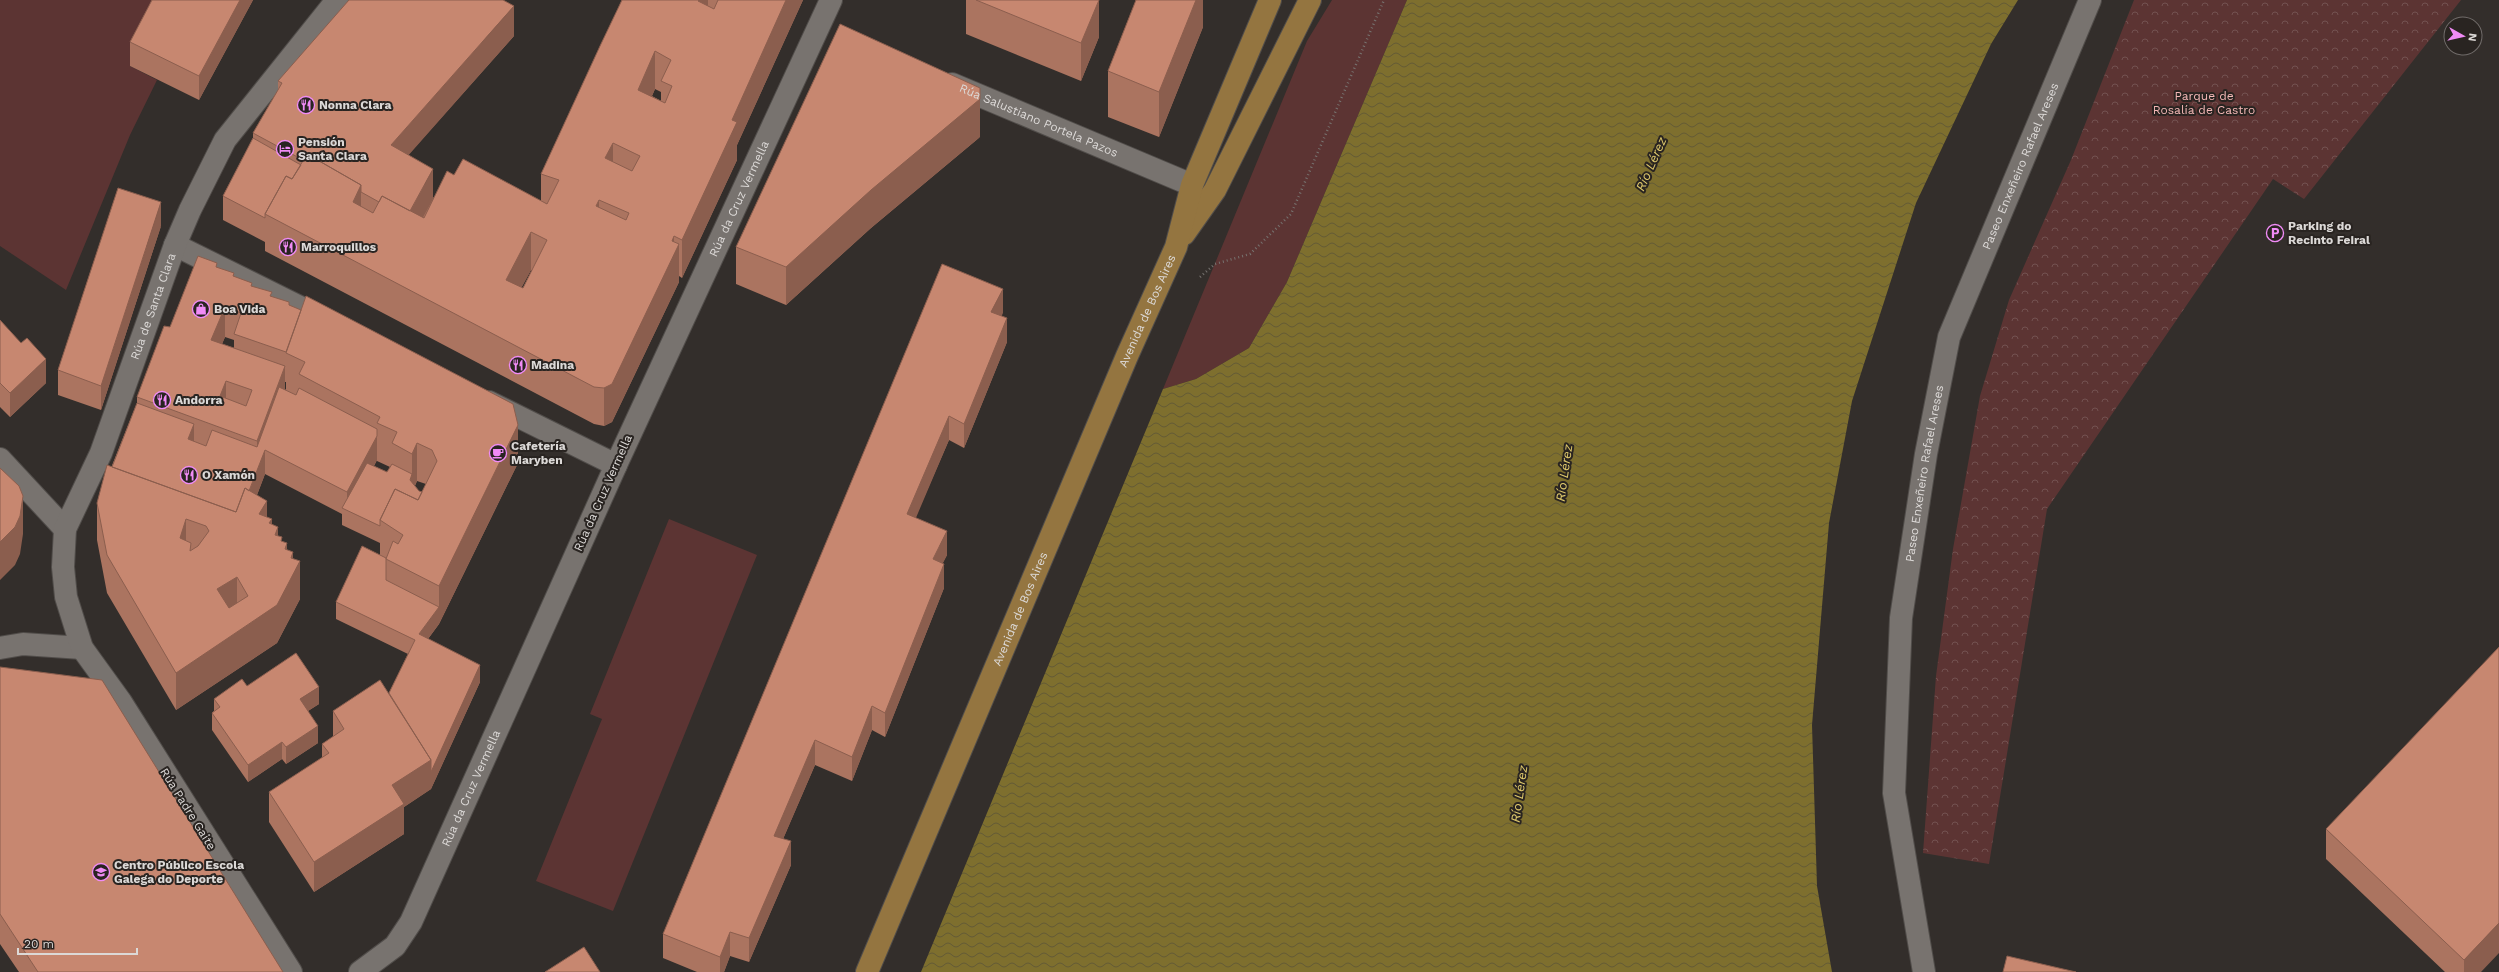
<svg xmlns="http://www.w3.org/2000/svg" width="2499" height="972" font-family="'Work Sans',sans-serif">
<defs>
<pattern id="park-crowns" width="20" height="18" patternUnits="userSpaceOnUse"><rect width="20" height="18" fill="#5c3433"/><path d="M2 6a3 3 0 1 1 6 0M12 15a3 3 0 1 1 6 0" fill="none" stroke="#735150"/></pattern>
<pattern id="water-waves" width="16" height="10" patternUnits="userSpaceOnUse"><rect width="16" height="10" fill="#7e6f2e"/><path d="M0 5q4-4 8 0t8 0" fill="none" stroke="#635a36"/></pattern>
</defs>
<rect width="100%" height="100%" fill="#332e2b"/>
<path fill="url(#park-crowns)" d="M2134 0H2461L2304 199 2273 179 2047 509 1989 864 1923 853 1936 676 1953 549 1980 396 2009 300 2071 160Z"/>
<path fill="#5c3433" d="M0 0H162L130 66 157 80 130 135 66 290 0 246Z
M1332 0H1407L1287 282 1249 348 1196 379 1163 389 1307 41Z
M669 519 757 555 613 911 536 881 602 719 590 714Z"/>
<path fill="url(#water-waves)" d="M1407 0H2018L1991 44 1916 203 1852 401 1829 523 1812 725 1817 886 1832 972H921L1163 389 1196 379 1249 348 1287 282Z"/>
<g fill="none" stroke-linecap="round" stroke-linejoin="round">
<g stroke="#514d4a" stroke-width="24">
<g id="pedestrian">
<path id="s1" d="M360 972 395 946 411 922 616 465"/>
</g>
</g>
<g stroke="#514d4a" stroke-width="24">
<g id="minor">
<path id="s2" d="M952 84 1192 185"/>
<path d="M175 245 328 321"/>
<path id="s3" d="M489 402 616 465 831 0"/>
<path d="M0 459 65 529"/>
<path d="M0 648 23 644 82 648"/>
<path id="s4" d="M291 972 121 702 82 648 66 597 63 567 65 529 101 453 175 245 190 210 225 140 337 0"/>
<path id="s5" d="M1924 972 1894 793 1901 618 1926 454 1949 337 2090 0"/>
</g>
</g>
<g stroke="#514d4a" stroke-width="24">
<g id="primary">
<path d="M1184 234 1215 190 1310 0"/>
<path id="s6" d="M867 972 1127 356 1176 247 1192 185 1270 0"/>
</g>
</g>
<path stroke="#777370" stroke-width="2.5" stroke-dasharray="1 3" stroke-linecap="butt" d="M1200 277 1215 264 1250 254 1291 214 1384 0"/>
<use href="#pedestrian" stroke="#78736f" stroke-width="22"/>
<use href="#minor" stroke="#78736f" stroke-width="22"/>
<use href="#primary" stroke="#947540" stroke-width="22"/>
</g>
<path fill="#ab7460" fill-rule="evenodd" d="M152 0H253L199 100 130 66V42Z
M622 0H803L737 145V160L682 278 679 276V282L612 422 604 426 594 424 265 251V242L223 220V196L253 138V133L278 90V81L514 36 408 155 433 198 454 175 541 201V174ZM655 89 661 92V101L652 96ZM531 270H532L523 288H521Z
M966 0H1099V37L1081 81 966 34Z
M1135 0H1203V27L1159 137 1108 117V71L1136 0Z
M980 137 871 228 786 305 736 284V247Z
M161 226 101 410 58 395V370Z
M217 267 289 306 518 463 439 624 428 639 480 682 431 789 404 807V834L314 892 269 822V792L322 758V744L333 737V711L389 693 408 654 336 619V602L380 555V543L342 525V514L265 474 257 495 267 517 278 536 282 542 293 559 300 599 277 643 176 710 107 593 97 540V503L137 403V397L170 327ZM225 337 234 340V348L222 344ZM285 382H286V390L285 389ZM377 460V461L390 467 387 472 374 466ZM417 481 426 484 422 492 419 491 415 486Z
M1003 313 1001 316 1007 342 964 448 949 440 915 518 947 555 942 564 944 588 885 737 872 730 852 781 815 765 783 839 791 865 749 962 730 956 724 972H697L663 958V934Z
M0 320 46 383 10 417 0 407Z
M0 667 283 972H19L0 944Z
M247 686 319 704 308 711 318 743 286 764 282 759 248 782 212 730V713L214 711V699Z
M2326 829 2481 972H2445L2326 859Z"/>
<path fill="#8b5e4e" d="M240 0H253L199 100V76Z
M699 0H708V18L698 1Z
M786 0H803L737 145V160L682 278V240L732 120Z
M1099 0V37L1081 81V43Z
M1196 0H1203V27L1159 137V92Z
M514 6V36L391 175V145Z
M655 51V89L638 127V90Z
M980 88V137L871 228 786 305V267Z
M613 143V180L605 158Z
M433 169V199L407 247V217Z
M361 185V223L353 202Z
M599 200V237L596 206Z
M161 202V226L101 410V386Z
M531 232V270L506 317V280Z
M674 236V253L679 244V282L612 422 604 426V388Z
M1003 289V313L991 336V312Z
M225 307V337L211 370V340Z
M1007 318V342L964 448V424Z
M46 359V383L10 417V393Z
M285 366V396L257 471V441Z
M226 381V411L220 396Z
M949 416V440L907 539V514Z
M194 424V448L188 439Z
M518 425V463L439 624 419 651V634L439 607V586Z
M377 436V460L350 511 347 510V492Z
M417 443V481L412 491V454Z
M265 450V474L236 550V526Z
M412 474V491L410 480Z
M23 496V534L20 554 15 565 0 580V542Z
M267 501V539L259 514Z
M186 519V556L180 538Z
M272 519V556L269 523Z
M278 527V565L275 535Z
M947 531V555L933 583V559Z
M287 543V581L285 549Z
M293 552V574L300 561V599L277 643 176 710V673L291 558Z
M944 564V588L885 737V713Z
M237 577V615L217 627V589Z
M480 665V682L431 789 404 807V834L314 892V862L392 785Z
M319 687V704L300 716V699Z
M872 706V730L852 781V757Z
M318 726V743L286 764V747Z
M815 740V765L774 860V836Z
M282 742V759L248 782V765Z
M791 841V865L749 962V938Z
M2499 923V953L2481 972H2464V960Z
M730 932V956L724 972H720V957Z"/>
<path fill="#c78770" stroke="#8b5e4e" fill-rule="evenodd" d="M152 0H240L199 76 130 42Z
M349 0H503L514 6 391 145 433 169 410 211 382 196 379 202 361 192V185L307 154 303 160 253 133 282 83 278 81Z
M622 0H699L698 1 714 9 718 0H786L732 120 737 122 682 240 674 236 672 241 679 244 612 384 604 388 594 387 265 214 286 176 292 179 307 154 361 185 353 202 373 213 382 196 424 218 447 171 454 175 463 159 547 204 559 180 541 174 600 46ZM655 51 671 60 661 81 672 86 665 103 638 90ZM613 143 640 156 632 171 605 158ZM599 200 629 213 626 220 596 206ZM531 232 547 240 523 288 506 280Z
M976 0H1099L1081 43Z
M1136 0H1196L1159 92 1108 71Z
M840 24 980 88V99L871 190 786 267 736 247Z
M253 138 301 165 292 179 286 176 265 214V218L223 196Z
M118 188 161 202 101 386 58 370Z
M198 256 217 263 216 267 234 273 233 276 252 283 251 286 272 292 270 296 289 302V305L301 310 286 352 234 334 241 313 225 307 211 340 285 366 257 441 137 397 164 326 170 327ZM226 381 252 390 246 406 220 396Z
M942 264 1003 289 991 312 1007 318 964 424 949 416 907 514 947 531 933 559 944 564 885 713 872 706 852 757 815 740 774 836 791 841 749 938 730 932 720 957 663 934Z
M306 296 513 404 518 425 439 586 386 559 393 541 398 544 403 535 380 520 395 489 418 500 437 461 432 450 417 443 412 454 392 443 397 432 377 423 380 417 299 374 305 362 286 353Z
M0 320 21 343 27 338 46 359 10 393 0 383Z
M279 387 296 395 299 388 377 429V436L347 492 265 450 249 491 245 488 236 512 112 467 137 403 194 424 188 439 206 446 212 430 257 447Z
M367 463 387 472 392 464 412 474 410 480 419 491 422 492 418 500 395 489 380 520V526L342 508Z
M107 465 236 512 245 488 267 501 259 514 272 519 269 523 278 527 275 535 282 537 281 541 287 543 285 549 293 552 291 558 300 561 277 605 176 673 107 555 97 503ZM186 519 206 526 209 531 198 546 190 551 191 543 180 538ZM237 577 248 596 229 608 217 589Z
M0 468 19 486 23 496 20 516 15 527 0 542Z
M362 546 386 558V580L439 607 419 634 480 665 431 772V760L389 693 415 640 336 602Z
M2499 647V923L2464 960 2326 829Z
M296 653 319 687 300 699 318 726 286 747 282 742 248 765 212 713 220 707 214 699 242 679 247 686Z
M0 667 102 680 283 972H38L0 914Z
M380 680 431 760 392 785 404 804 314 862 269 792 329 753 322 744 344 729 333 711Z
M584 947 600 972H545Z
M2007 956 2076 972H2003Z"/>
<defs>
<g id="restaurant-ring" transform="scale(0.9)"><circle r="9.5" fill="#292421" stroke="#f08bf6" stroke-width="1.5"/><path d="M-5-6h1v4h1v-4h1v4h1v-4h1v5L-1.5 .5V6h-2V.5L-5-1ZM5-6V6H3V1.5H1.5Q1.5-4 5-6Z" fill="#f08bf6"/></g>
<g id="hotel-ring" transform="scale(0.9)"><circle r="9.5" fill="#292421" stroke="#f08bf6" stroke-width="1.5"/><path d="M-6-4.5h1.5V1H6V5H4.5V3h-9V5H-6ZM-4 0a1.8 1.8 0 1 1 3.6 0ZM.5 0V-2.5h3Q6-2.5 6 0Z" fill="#f08bf6"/></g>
<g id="parking-ring" transform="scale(0.9)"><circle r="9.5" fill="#292421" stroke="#f08bf6" stroke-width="1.5"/><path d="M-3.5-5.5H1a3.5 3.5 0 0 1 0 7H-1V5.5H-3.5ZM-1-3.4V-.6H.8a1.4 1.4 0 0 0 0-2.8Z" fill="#f08bf6"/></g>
<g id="shop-ring" transform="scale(0.9)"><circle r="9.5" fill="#292421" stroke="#f08bf6" stroke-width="1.5"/><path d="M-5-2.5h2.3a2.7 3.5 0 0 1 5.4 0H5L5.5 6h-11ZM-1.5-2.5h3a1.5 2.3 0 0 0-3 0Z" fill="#f08bf6"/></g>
<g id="cafe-ring" transform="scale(0.9)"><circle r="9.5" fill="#292421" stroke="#f08bf6" stroke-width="1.5"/><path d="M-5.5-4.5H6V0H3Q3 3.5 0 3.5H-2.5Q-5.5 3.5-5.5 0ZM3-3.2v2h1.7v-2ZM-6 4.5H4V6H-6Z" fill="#f08bf6"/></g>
<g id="school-ring" transform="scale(0.9)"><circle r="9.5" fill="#292421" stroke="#f08bf6" stroke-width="1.5"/><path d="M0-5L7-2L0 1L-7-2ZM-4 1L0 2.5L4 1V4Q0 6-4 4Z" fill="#f08bf6"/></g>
</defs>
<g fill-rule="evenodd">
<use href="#restaurant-ring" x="306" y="105"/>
<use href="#hotel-ring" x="285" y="149"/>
<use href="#parking-ring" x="2275" y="233"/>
<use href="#restaurant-ring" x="288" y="247"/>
<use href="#shop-ring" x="201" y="309"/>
<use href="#restaurant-ring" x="518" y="365"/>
<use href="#restaurant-ring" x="162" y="400"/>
<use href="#cafe-ring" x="498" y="453"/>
<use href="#restaurant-ring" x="189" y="475"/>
<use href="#school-ring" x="101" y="872"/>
</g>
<g text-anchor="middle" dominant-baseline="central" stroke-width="4" stroke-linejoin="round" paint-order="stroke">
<g font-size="12" fill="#f4b8b6" stroke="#292421">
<text x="2204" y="96">Parque de<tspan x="2204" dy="14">Rosalía de Castro</tspan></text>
</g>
<g font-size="12" font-weight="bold" fill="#dcd9d7" stroke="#292421" text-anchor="start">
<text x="319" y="105">Nonna Clara</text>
<text x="298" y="142">Pensión<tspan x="298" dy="14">Santa Clara</tspan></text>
<text x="2288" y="226">Parking do<tspan x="2288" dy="14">Recinto Feiral</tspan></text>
<text x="301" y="247">Marroquillos</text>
<text x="214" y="309">Boa Vida</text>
<text x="531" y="365">Madina</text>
<text x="175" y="400">Andorra</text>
<text x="511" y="446">Cafetería<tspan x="511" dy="14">Maryben</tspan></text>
<text x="202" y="475">O Xamón</text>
<text x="114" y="865">Centro Público Escola<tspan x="114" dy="14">Galega do Deporte</tspan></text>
</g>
<g font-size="12" fill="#dcd9d7" stroke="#292421">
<text stroke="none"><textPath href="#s2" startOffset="94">Rúa Salustiano Portela Pazos</textPath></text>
<text stroke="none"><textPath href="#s5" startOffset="827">Paseo Enxeñeiro Rafael Areses</textPath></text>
<text stroke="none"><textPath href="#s3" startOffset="435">Rúa da Cruz Vermella</textPath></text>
<text stroke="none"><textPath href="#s4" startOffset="747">Rúa de Santa Clara</textPath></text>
<text stroke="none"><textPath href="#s6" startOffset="718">Avenida de Bos Aires</textPath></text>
<text stroke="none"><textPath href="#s5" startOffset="503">Paseo Enxeñeiro Rafael Areses</textPath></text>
<text transform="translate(603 493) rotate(-66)">Rúa da Cruz Vermella</text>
<text stroke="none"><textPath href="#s6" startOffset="394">Avenida de Bos Aires</textPath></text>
<text stroke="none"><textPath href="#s1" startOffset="219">Rúa da Cruz Vermella</textPath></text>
<text transform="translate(188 809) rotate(58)">Rúa Padre Gaite</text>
</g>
<g font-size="13" font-style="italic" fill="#dfc96c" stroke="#292421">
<text transform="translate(1651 164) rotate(-66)">Río Lérez</text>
<text transform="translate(1564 473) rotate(-82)">Río Lérez</text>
<text transform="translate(1519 794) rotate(-82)">Río Lérez</text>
</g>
</g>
<g transform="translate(2463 36) rotate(98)"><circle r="19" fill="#292421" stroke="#716c6a"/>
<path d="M0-3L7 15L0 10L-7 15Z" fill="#f08bf6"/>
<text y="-6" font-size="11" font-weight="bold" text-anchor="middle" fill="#dcd9d7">N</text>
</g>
<path d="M18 948v6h119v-6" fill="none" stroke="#dcd9d7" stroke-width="2"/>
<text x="24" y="948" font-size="12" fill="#dcd9d7" stroke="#292421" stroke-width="3" paint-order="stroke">20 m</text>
</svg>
